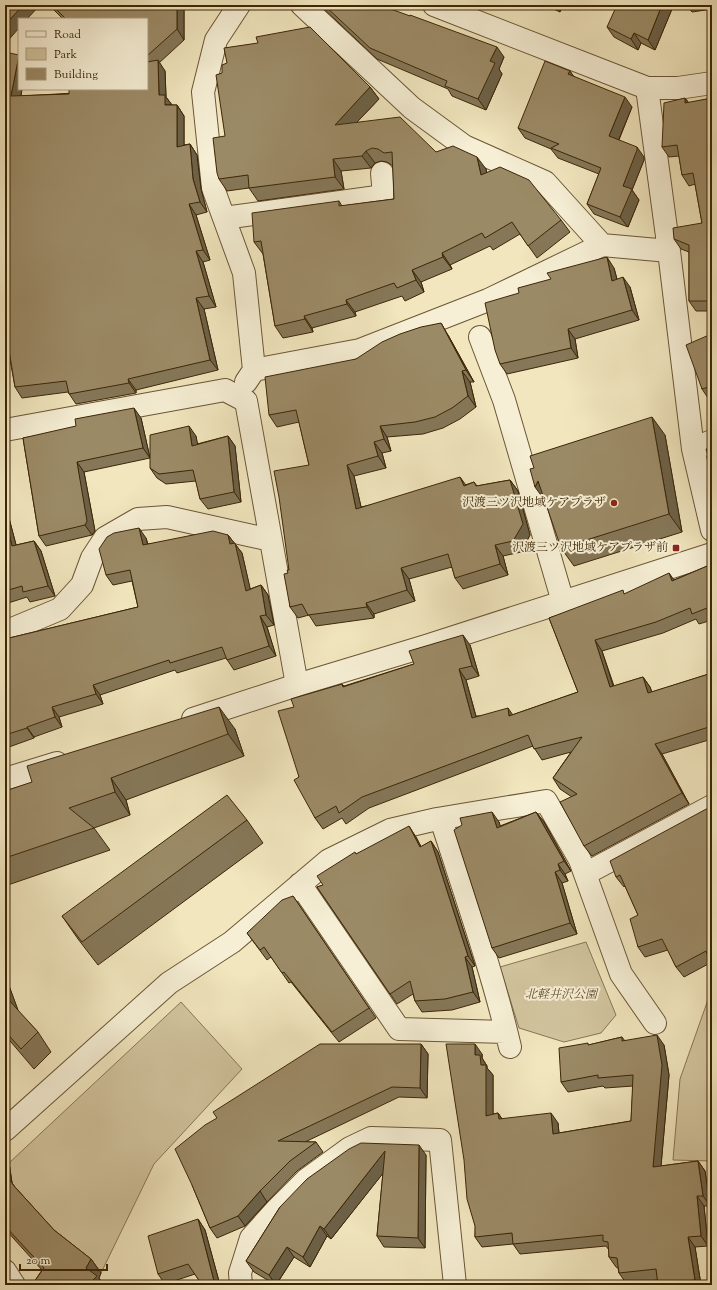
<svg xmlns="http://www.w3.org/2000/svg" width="717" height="1290" font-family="'Sorts Mill Goudy','Noto Serif JP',serif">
<rect width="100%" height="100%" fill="#f1e6be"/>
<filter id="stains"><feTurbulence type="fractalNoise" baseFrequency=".005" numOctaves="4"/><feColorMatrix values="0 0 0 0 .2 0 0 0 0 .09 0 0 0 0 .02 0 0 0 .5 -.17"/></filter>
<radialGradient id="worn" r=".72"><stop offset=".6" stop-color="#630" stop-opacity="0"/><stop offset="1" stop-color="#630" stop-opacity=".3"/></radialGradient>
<path fill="#d2c59f" stroke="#887653" d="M586 942 616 1015 601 1033 564 1042 519 1028 500 967Z
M712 992V1161L673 1160 680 1079 710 994Z
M181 1002 242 1069 154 1164 101 1273 65 1244 24 1200 12 1183 9 1163Z"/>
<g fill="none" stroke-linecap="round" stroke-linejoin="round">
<g stroke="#6a5635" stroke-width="24">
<path id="minor" d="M239 5 216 40 203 92 213 188 244 273 254 370 246 382
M302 5 412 108 464 146 545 182 602 245
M434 5 647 88H678L712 83
M647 88 669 251 693 449 712 530
M224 218 384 196 382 173
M480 337 504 400 563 602
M254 370 360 350 488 300 602 245 669 251
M5 430 225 390 246 401 297 685
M693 449 712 441
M5 632 60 609 82 585 92 558 105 538 138 519 167 517 271 540
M193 719 297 685 426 646 712 554
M5 779 57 763
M441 819C465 894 492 970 510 1047
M585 874 712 806
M300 884 399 1029 506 1032
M5 1130 169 983 232 942 329 860 390 830 437 819 546 801 580 860 621 974 655 1023
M5 1271 14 1285
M241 1285 240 1273 251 1238 276 1210 306 1180 350 1148 371 1138 440 1140 455 1285"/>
</g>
<use href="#minor" stroke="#f6efd5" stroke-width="22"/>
</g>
<path fill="#857758" stroke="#3d2607" d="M49 5H184V40L159 63 165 71 166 97 172 105H177L184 116V145L190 144 197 155 201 189 207 212 196 215 210 260 203 262 216 307 204 309 218 370 136 390V393L76 404 68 392 22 398 15 387 9 354H5V52L19 89H22L21 96 147 89V19H63Z
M210 5H215L212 8Z
M320 5H380L504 57 499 69 502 74 486 110 452 96 448 89 377 59Z
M545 5H563L560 12Z
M687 5H712V9L692 12Z
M672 9 655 50 641 43 638 50 614 37 607 27Z
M570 71 573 76 632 107 619 140 644 157V160L632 190 639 200 628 227 594 214 587 204 599 174 558 158 551 149 525 138 518 128Z
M370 87 379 99 357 122 436 152 486 169 487 173 561 220 570 232 537 258 520 234 493 250 490 246 450 265 452 269 421 282 424 292 405 301 402 296 355 312 356 316 312 328 313 332 283 338 275 326 263 254 254 242 339 201 342 206 394 199 393 166 387 162 381 161 375 163 371 168 341 171 344 189 258 201 249 188 227 191 219 179 225 136Z
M685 98 689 103 712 98V311H696L689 301V252L681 249 674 239 702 223 695 184 689 186 682 175 679 156 669 157 662 147Z
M614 268 617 279 630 287 639 320 575 339 578 358 507 374 500 364Z
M712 330V404L702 389 709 335Z
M448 335 474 382H470L476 407 460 419 443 428 423 434 387 437 391 451 382 453 386 468 354 476 361 507 465 485 474 482 477 486 510 480 518 491 530 535 521 552 503 556 508 575 463 589 455 578 452 567 409 579 415 601 374 614V618L316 626 309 615 298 618 290 607 288 573 309 465 299 422 277 427 269 415 356 359Z
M141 418 150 458 84 472 95 531 92 535 46 546 39 536 23 438Z
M665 435 682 532 574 566 561 548Z
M196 436 197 444 228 436 235 446 241 502 208 509 200 499 196 481 166 484 157 478 150 468Z
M5 503 16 545 34 541 41 551 55 596 30 602 27 597 5 604Z
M228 535 242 553 250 589 261 585 268 595 274 625 267 627 276 656 234 670 226 658 177 673 175 670 100 695 103 704 59 717 62 727 34 737V738L9 747 6 742H5V639L138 607 132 581 113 585 106 575 146 538 148 544Z
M712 564V620L699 624 696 619 663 633 602 651 614 686 643 677 650 687 652 692 712 673V739L662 754 689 804 592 856 584 846 572 797 560 789 553 778 571 752 542 760 533 746 369 808 346 824 342 818 323 829 315 818 299 777 294 707 342 684 344 686 414 664 470 645 479 676 466 680 476 716 512 715 578 692 549 618 625 594 674 580Z
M235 729 244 756 126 800 130 815 94 828 110 850 5 886V791Z
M712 810V962L684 977 676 967 668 950 645 957 638 947V915L625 886 624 887 616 877Z
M536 812 544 822 571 871 565 874 568 881 562 883 577 934 499 958 492 948 499 822 500 826Z
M247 820 263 843 98 965 78 939 62 916Z
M416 837 421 847 431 841 438 852 475 966 472 967 480 1002 452 1010 422 1012 415 1001 413 994 397 1004 317 887 323 885 356 854Z
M293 896 376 1018 339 1042 291 982 289 983 271 957 267 960 247 933Z
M5 975 18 1011 38 1032 51 1052 34 1069 5 1035Z
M622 1037 625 1041 664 1045 669 1075 661 1166 698 1161 705 1171 710 1206H704L708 1246 695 1247 701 1285H658V1280L626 1283 619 1273 618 1268 616 1267 609 1257V1250L606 1246 520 1254 513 1244 482 1247 475 1237 482 1054V1058L487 1066V1068L493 1075V1114L498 1113 502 1119 558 1123 559 1133 631 1121 633 1086 605 1088 603 1086 568 1092 561 1082 589 1045Z
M421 1044 428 1054 427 1098 399 1097 305 1142H316L323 1152 297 1171 267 1202 245 1226 217 1238 210 1228 192 1185Z
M426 1155 425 1248 384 1247 377 1236 383 1173 331 1239 327 1236 310 1267 294 1257 276 1285 254 1272 246 1261 280 1207Z
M5 1158 9 1163 12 1183 15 1187 54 1230 91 1259 101 1273 99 1278 103 1285H36L34 1282 42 1270 5 1229Z
M198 1219 205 1230 220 1285H202L195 1274 165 1284 158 1274Z"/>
<path fill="#6c6147" stroke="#3d2607" d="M23 5H40L27 19H19V28L5 44V25Z
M177 5H184V40L177 29Z
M556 5H563L560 12Z
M662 5H669L672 9 655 50 648 40Z
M634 33 641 43 638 50 631 39Z
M497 47 504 57 499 69 502 74 486 110 478 99 490 61Z
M19 55V89H22L19 107 11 96Z
M158 60 165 71 166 97 172 105H165L159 95Z
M570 71 577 81 568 74Z
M370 87 379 99 343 137 335 125Z
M625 97 632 107 616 146 609 136Z
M685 98 692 108 685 103Z
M177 105 184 116V157L177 147Z
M190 144 197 155 201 189 207 212 200 202 193 179Z
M637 147 644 157V160L632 190 639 200 628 227 620 217 623 186Z
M366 151 375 163 371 168 362 156Z
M477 157 486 169 490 188 481 175Z
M333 159 341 171 344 189 335 177Z
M189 204 196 215 210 260 203 250Z
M196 251 203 262 216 307 209 296Z
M442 253 450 265 452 269 443 257Z
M607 257 614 268 620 291 612 281Z
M412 270 421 282 424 292 416 280Z
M623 277 630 287 639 320 632 310Z
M196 298 204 309 218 370 210 360Z
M346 300 355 312 356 316 347 304Z
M304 316 312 328 313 332 305 319Z
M441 323 448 335 474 382 466 370Z
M568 329 575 339 578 358 571 348Z
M462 371 470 382 476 407 468 396Z
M128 379 136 390V393L129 383Z
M134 408 141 418 150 458 143 448Z
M652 417 665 435 682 532 669 514Z
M189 426 196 436 200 456 192 446Z
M380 426 387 437 391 451 384 439Z
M228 436 235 446 241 502 234 492Z
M374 442 382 453 386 468 378 456Z
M77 462 84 472 95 531 92 535 85 525Z
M347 465 354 476 364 520 356 509Z
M460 477 468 488 464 486Z
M510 480 518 491 530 535 521 552 513 541Z
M538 481 548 505 535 487Z
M5 503 19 556 12 546 5 519Z
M139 528 146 538 150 555 143 545Z
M228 535 242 553 253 601 246 591 230 544Z
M34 541 41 551 55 596 48 586Z
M495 545 503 556 508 575 500 564Z
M401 568 409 579 415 601 407 590Z
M669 573 677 584 672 581Z
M261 585 268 595 274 625 266 615Z
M366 603 374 614V618L367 607Z
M260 616 267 627 276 656 269 646Z
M463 635 470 645 479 676 472 666Z
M595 640 602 651 617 698 610 687Z
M459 669 466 680 479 728 472 718Z
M643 677 650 687 656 704 648 693Z
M93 685 100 695 103 704 96 694Z
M52 707 59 717 62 727 55 717Z
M219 707 235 729 244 756 228 734Z
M508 708 515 718 509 716Z
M27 727 34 737V738L27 728Z
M655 744 662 754 689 804 682 793Z
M111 778 126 800 130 815 115 792Z
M492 812 499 822 504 838 497 828Z
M536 812 544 822 571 871 564 861Z
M409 826 416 837 427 858 420 847Z
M431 841 438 852 475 966 468 956Z
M558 864 565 874 568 881 560 870Z
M555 872 562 883 577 934 570 923Z
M465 957 472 967 480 1002 473 992Z
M5 975 21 1018 7 998 5 992Z
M657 1035 664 1045 669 1075 660 1177 653 1167Z
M421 1044 428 1054 427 1098 420 1088Z
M475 1044 482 1054V1058L487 1066V1068L493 1075V1126L486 1116 481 1065 475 1055Z
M498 1113 505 1123 499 1119Z
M551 1113 558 1123 560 1144 553 1134Z
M419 1145 426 1155 425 1248 418 1238Z
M385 1151 392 1162 331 1239 324 1229Z
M5 1158 9 1163 12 1183 5 1173Z
M698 1161 705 1171 710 1206 703 1196Z
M260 1191 267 1202 245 1226 238 1216Z
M697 1196 704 1206 708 1246 701 1236Z
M198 1219 205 1230 220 1285H215Z
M320 1226 327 1236 310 1267 303 1257Z
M688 1237 695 1247 701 1285H698L695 1280Z
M287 1247 294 1257 276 1285 269 1275Z
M91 1259 101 1273 99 1278 103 1285H88L86 1268Z"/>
<path fill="#9b8a66" stroke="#3d2607" d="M5 5H23L5 25Z
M52 5H177V29L147 56V19H66Z
M324 5H380L410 16V15L497 47 490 61 495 63 478 99 445 86 447 81 370 48Z
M617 5H662L648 40 634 33 631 39 607 27Z
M310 27 370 87 335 125 400 117 436 152 453 146 477 157 481 175 500 167 529 180 561 220 528 246 512 222 485 238 482 233 442 253 443 257 412 270 416 280 397 288 394 283 346 300 347 304 304 316 305 319 275 326 261 241 254 242 252 213 339 201V206L394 199 392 152 384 153 378 149 372 148 366 151 362 156 333 159 335 177 249 188 248 175 219 179 217 173 213 138 225 136 216 75 222 73V65L227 63 224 48 258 43 256 37Z
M5 52 19 55 11 96 69 94V89H147V62L158 60 159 95H165V105H177V147L190 144 193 179 200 202 189 204 203 250 196 251 209 296 196 298 210 360 128 379 129 383 69 394 66 381 15 387 8 344H5Z
M545 61 570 71 568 74 625 97 609 136 637 147V150L623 186 632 189 620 217 587 204 601 168 551 148 559 144 518 128Z
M685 98V103L712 98V301H689V245L674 239 673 228 702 223 693 173 682 175 677 145 662 147 664 103Z
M607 257 612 281 623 277 632 310 568 329 571 348 500 364 495 350 485 303 519 293 518 288 551 279 547 273Z
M441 323 466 370 462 371 468 396 452 408 435 417 415 422 380 426 384 439 374 442 378 456 347 465 356 509 460 477 464 486 474 482 476 486 510 480 523 524 513 541 495 545 500 564 455 578 448 554 401 568 407 590 366 603 367 607 308 615 302 604 290 607 284 574 288 573 287 570H289L279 497 274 471 309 465 296 410 269 415 265 377 356 359 382 342 400 334 421 327Z
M712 330V386L702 389 686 345 709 335 707 332Z
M134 408 143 448 77 462 87 521 85 525 39 536 23 438 76 426 75 419Z
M652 417 669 514 561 548 538 481 535 487 530 469 534 468 530 456Z
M189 426 192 446 228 436 234 492 200 499 193 470 159 474 150 468V435Z
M712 447V472L706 449Z
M5 519 12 546 34 541 48 586 23 592 22 586 5 591Z
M139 528 143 545 213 531 228 535 230 544 235 543 246 591 261 585 266 615 260 616 269 646 227 660 222 647 170 663 169 660 93 685 96 694 52 707 55 717 27 727V728L5 735V639L138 607 130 570 106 575 99 549 107 537 114 533Z
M712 564V606L692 614 690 608 656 622 595 640 610 687 643 677 648 693 712 673V726L655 744 682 793 584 846 560 802 577 794 553 778 582 737 534 749 528 735 362 797 339 813 336 806 315 818 294 780 299 777 278 711 294 707 291 699 342 684 343 687 414 664 409 651 463 635 472 666 459 669 472 718 508 708 509 716 578 692 549 618 623 590 624 594 669 573 672 581Z
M219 707 228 734 111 778 115 792 69 808 94 828 5 858V791L32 782 27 766Z
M227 795 247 820 82 942 62 916Z
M710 807 712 815V951L707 954 706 951 676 967 662 939 638 947 630 919 638 915 620 875 616 877 610 861Z
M492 812 497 828 536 812 564 861 558 864 560 870 555 872 570 923 492 948 454 830 462 825 460 818Z
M409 826 420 847 431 841 468 956 465 957 473 992 445 999 415 1001 410 981 390 994 317 887 323 885 317 876 355 852 356 854Z
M293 896 369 1008 332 1032 284 972 282 973 264 947 260 950 247 933 282 900Z
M5 992 7 998 38 1032 21 1049 5 1031Z
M657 1035 662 1065 653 1167 698 1161 703 1196H697L701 1236 688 1237 695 1280 658 1285 656 1269 619 1273 617 1258 609 1257 608 1242 603 1241V1235L513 1244 512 1233 475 1237V1226L467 1199 464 1160 446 1044H475V1055H480L481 1065H486V1116L498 1113 499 1119 551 1113 553 1134 631 1121 633 1075 598 1078V1075L561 1082 559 1048 588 1043V1045L622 1037V1041Z
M320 1044H421L420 1088 392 1087 278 1141 316 1142 290 1161 260 1191 238 1216 210 1228 192 1185 175 1149 205 1125 217 1118 213 1112Z
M361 1143 419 1145 418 1238 377 1236 385 1151 324 1229 320 1226 303 1257 287 1247 269 1275 246 1261 280 1207 307 1179 349 1149Z
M5 1173 14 1186 54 1230 91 1259 86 1268 97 1276 88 1285H38L34 1282 44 1268 5 1226Z
M198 1219 215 1285H202L188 1264 158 1274 148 1236Z"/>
<g fill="#8f2418" stroke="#f6efd5" stroke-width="1.5">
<circle cx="614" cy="503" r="4"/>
<rect x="672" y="544" width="8" height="8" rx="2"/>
</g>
<g text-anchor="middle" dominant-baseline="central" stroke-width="4" stroke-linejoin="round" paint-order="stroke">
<g font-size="12" fill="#3d2607" stroke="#f6efd5" text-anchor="end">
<text x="606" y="503">沢渡三ツ沢地域ケアプラザ</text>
<text x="668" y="548">沢渡三ツ沢地域ケアプラザ前</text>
</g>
<g font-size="12" font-style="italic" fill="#624e2d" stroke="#f6efd5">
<text x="561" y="995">北軽井沢公園</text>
</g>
</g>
<rect width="717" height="1290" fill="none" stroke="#f1e6be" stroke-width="20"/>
<rect x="6" y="6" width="705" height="1278" fill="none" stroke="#3d2607" stroke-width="2"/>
<rect x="10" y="10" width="697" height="1270" fill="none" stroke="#3d2607"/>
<rect x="18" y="18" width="130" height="72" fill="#f6efd5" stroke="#ac9f83"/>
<rect x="26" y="31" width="20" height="6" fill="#f6efd5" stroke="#ac9f83"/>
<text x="54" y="38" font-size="12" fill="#3d2607">Road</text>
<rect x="26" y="48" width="20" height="12" fill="#d2c59f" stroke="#ac9f83"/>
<text x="54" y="58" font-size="12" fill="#3d2607">Park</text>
<rect x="26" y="68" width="20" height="12" fill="#9b8a66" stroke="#ac9f83"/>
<text x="54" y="78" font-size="12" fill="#3d2607">Building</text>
<path d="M20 1264v6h87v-6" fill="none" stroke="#3d2607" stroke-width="2"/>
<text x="26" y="1264" font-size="12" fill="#3d2607" stroke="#f6efd5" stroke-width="3" paint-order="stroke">20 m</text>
<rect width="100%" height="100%" filter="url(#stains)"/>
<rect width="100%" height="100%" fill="url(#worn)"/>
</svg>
